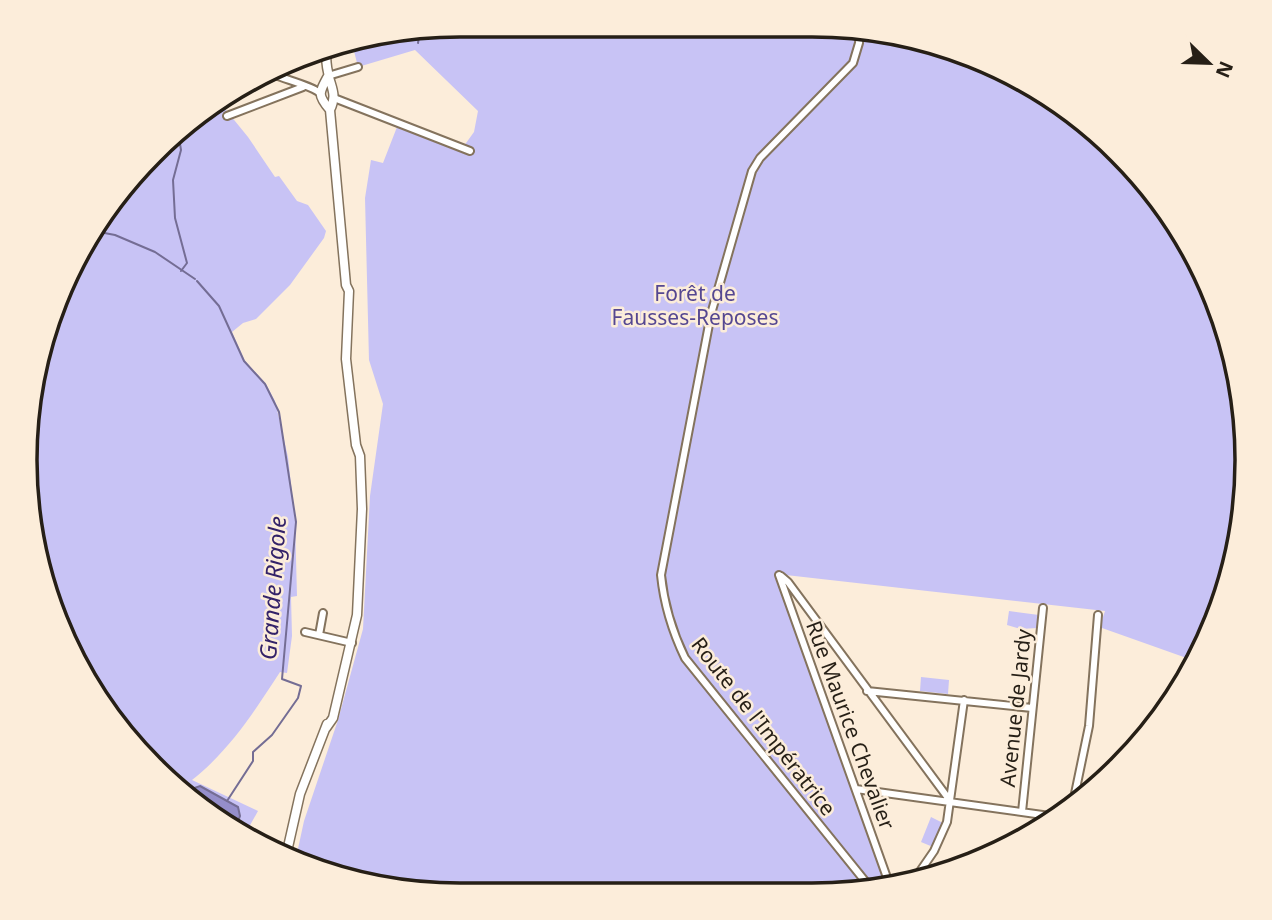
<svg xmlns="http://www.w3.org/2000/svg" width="1272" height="920" font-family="'Noto Sans',sans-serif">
<rect width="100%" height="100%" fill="#fcedda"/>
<path fill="#c8c3f5" d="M460 25H812L924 39 1054 98 1157 195 1233 347 1244 516 1195 661 1102 628 1100 626 1105 611 777 574 886 887 869 892 431 895 296 858 304 821 338 720 363 629 370 496 383 404 369 360 365 198 371 160 383 163 397 127 461 150 474 132 478 111 415 50 358 67 351 39Z
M217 99 248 137 275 177 279 176 297 201 308 205 326 231 324 238 290 285 256 319 243 323 232 332 245 361 266 384 275 401 288 457 295 521 297 596 291 597 292 636 287 673 280 672C254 712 230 750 192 780L258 811 244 836 195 805 115 725 58 626 28 516 33 375 69 268 132 173Z
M1009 611 1039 615 1037 628 1021 629 1007 625Z
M921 677 949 680 948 694 920 691Z
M931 817 943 823 933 847 921 842Z"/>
<path fill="#958eca" stroke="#746d94" stroke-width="2" d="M200 786 238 807 240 816 235 830 195 805 186 797 194 788Z"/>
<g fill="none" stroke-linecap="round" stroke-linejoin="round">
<path stroke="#746d94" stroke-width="2" d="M418 43 420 30
M179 138 181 150 173 180 175 218 187 263 181 271
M94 231 115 235 155 252 195 279
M197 281 219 306 244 361 265 384 279 412 296 522 282 679 301 686 298 698 272 735 253 752V761L227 801"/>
<g stroke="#84735d" stroke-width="10">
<path id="minor" d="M860 31 859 43 853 63 760 158 752 171 711 314 661 575C664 605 672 631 685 658L873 891
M275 75C287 80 313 86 321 94
M328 76 358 67
M334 98 470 151
M227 116 303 87
M779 575 890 886
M781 576 788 582 951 802
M305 632 352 643
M319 635 323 613
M867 691 1032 708
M856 789 1057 817
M1072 808 1089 726 1098 615
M1022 812 1043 608
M914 880 934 851 947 822 964 700"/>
</g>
<g stroke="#84735d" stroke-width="11">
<path id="secondary" d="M326 49C326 57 326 64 328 72 330 86 338 94 330 110L346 285 349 291 346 359 356 445 360 456 362 509 357 615 333 718 326 728
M328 76C319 93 317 95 330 110
M286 856 300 794 327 724"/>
</g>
<use href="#minor" stroke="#fff" stroke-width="6"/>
<use href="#secondary" stroke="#fff" stroke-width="8"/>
</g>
<g text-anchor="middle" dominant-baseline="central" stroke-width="5" stroke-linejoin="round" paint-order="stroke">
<g font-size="21" fill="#554791" stroke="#fcedda">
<text x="695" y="293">Forêt de<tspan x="695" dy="24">Fausses-Reposes</tspan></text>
</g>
<g font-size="21" fill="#261f16" stroke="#fcedda">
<text transform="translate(1015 708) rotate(-84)">Avenue de Jardy</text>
<text transform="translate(851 725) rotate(70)">Rue Maurice Chevalier</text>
<text transform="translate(764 726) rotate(52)">Route de l'Impératrice</text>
</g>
<g font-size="23" font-style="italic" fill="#332269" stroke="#fcedda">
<text transform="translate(272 588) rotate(-86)">Grande Rigole</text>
</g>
</g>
<path d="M0 0H1272V920H0ZM460 37H812A423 423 0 0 1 1235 460V460A423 423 0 0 1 812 883H460A423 423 0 0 1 37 460V460A423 423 0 0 1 460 37Z" fill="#fcedda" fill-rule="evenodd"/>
<path fill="none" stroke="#261f16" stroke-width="3.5" d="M460 37H812A423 423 0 0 1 1235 460V460A423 423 0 0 1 812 883H460A423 423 0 0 1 37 460V460A423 423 0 0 1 460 37Z"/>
<g transform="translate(1209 63) rotate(113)" stroke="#fcedda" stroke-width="5" paint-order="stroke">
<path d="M0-5L12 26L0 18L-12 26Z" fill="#261f16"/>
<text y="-10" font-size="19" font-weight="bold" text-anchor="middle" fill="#261f16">N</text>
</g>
</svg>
